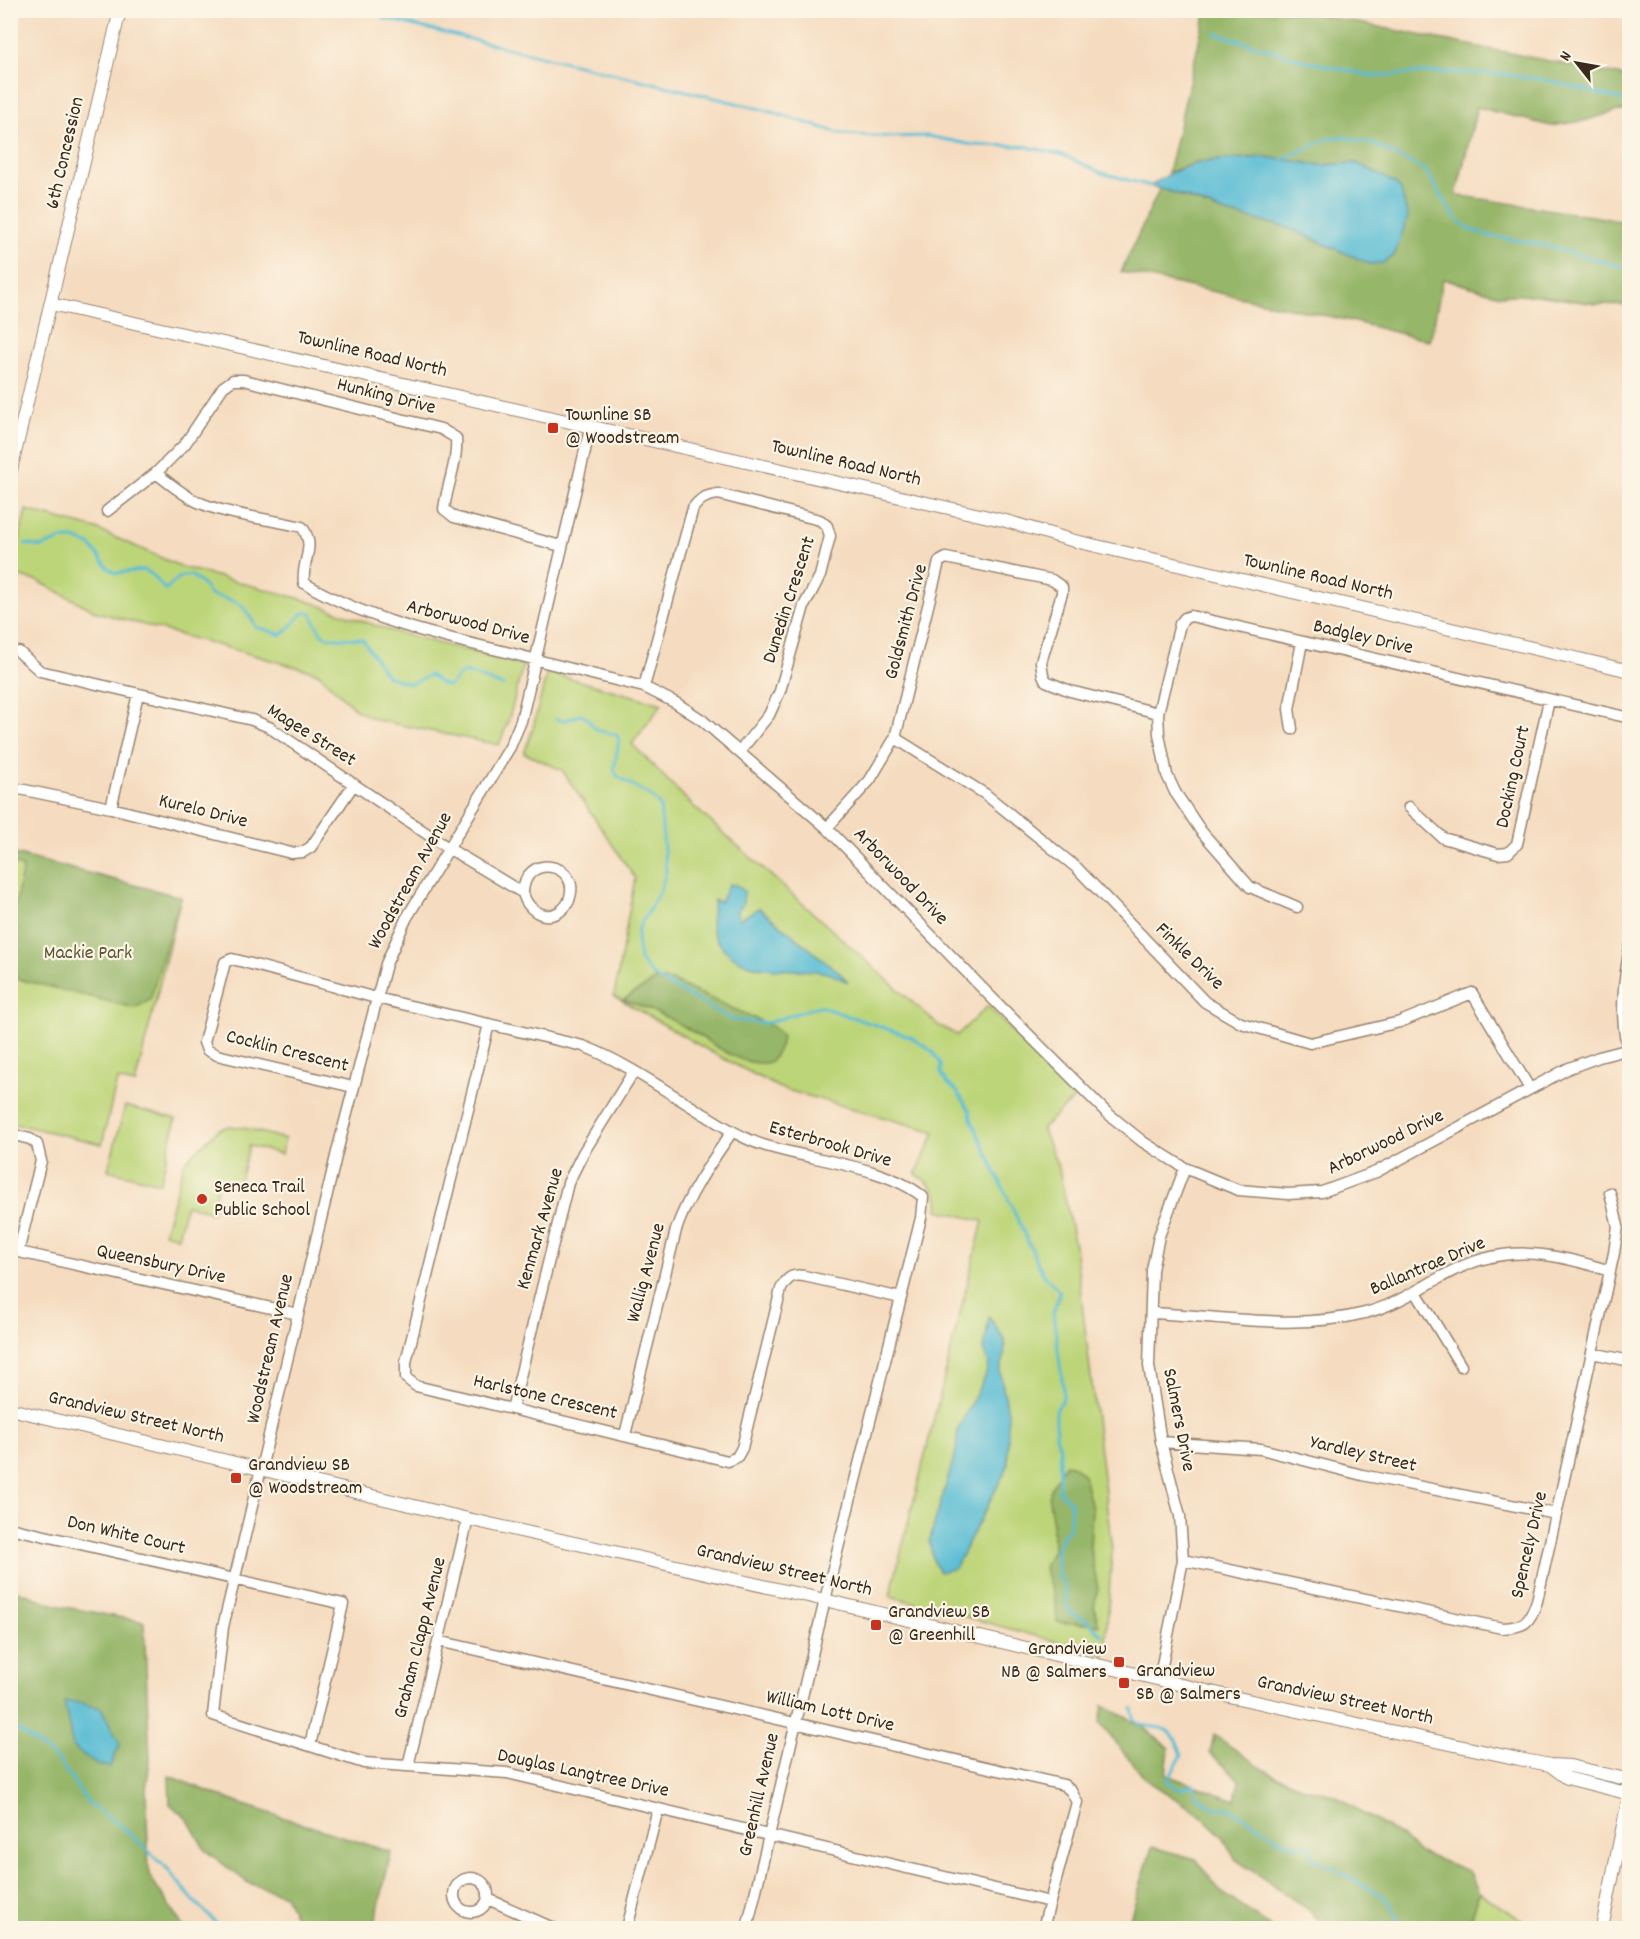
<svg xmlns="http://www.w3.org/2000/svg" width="1640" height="1939" font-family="Dekko,sans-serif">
<rect width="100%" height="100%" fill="#fcf5e5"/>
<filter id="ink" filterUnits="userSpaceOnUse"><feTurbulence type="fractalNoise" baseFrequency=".0167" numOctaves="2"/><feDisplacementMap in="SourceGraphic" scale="12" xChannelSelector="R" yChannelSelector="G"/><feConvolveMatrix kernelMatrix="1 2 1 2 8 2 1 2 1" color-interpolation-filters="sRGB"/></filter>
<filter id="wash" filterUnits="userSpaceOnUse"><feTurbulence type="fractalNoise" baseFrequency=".008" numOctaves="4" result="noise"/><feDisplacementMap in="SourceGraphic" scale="24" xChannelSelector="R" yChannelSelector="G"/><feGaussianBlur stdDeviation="1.35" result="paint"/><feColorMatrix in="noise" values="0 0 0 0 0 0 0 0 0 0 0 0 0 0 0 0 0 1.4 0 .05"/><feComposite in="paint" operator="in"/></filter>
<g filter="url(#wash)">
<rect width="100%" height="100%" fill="#f5dcc0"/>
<path fill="#bdd579" stroke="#7c804c" stroke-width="1.5" d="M26 510 96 529 182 567 305 600 391 631 523 665 509 719 499 745 376 720 356 710 318 673 97 612 38 581 11 575Z
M547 672 662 704 632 744 691 804 938 1025 957 1035 988 1006 1075 1098 1042 1128 1059 1169 1075 1246 1112 1550 1105 1655 890 1596 983 1221 938 1210C941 1192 930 1183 916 1174L935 1132 780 1088 711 1052 614 996 635 878 562 770 524 753 533 728Z
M10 853 181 897 135 1084 117 1080 102 1144 11 1123Z
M125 1106 176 1119 160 1183 108 1170Z
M230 1126 245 1128 285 1139 281 1154 249 1146 238 1188 218 1184 212 1212 186 1205 178 1237 164 1233 184 1163 219 1129Z
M1479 1893 1517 1917 1533 1925 1532 1928H1476L1471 1919Z"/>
<path fill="#96b669" stroke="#687044" stroke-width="1.5" d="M1206 11H1299L1629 77V111H1618L1583 121 1551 126 1477 107 1456 195 1629 222V305L1596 304 1537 295H1500L1443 279 1430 341 1351 321 1121 272 1160 188 1226 213 1286 227 1370 264 1357 163 1320 165 1265 157 1198 162 1168 173Z
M10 853 181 897 150 1000 135 1008 14 978 11 974V927L23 867 11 864Z
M657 979 672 981 774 1027 782 1036 780 1047 771 1062C743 1068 718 1047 695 1033 673 1020 648 1007 623 1000Z
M1065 1464 1074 1466 1084 1475 1092 1509 1090 1549 1098 1589 1094 1607 1099 1625 1057 1622 1056 1605 1044 1567 1053 1550V1525L1049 1500 1051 1488Z
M10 1588 55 1605 144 1622 150 1760 146 1789 149 1875 184 1928H11Z
M1103 1705 1140 1725 1169 1748 1166 1775 1235 1800 1239 1780 1210 1753 1214 1735 1265 1770 1284 1779 1305 1788 1334 1795 1402 1837 1418 1852 1469 1871 1479 1893 1471 1919 1476 1928H1326L1310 1911 1235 1859 1223 1837 1198 1813 1146 1780 1100 1723Z
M169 1776 238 1803 391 1852 374 1928H291L295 1917 285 1895 248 1883 205 1850 188 1820 170 1804Z
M1152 1847 1196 1859 1220 1891 1272 1928H1127Z"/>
<path fill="#56bcd4" stroke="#487379" stroke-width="1.5" d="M1265 157 1320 165 1357 163 1395 183 1401 190 1408 217 1394 256 1383 263 1370 264 1286 227 1226 213 1175 193 1151 186C1189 157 1219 161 1265 157Z
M729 884 736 885 744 891 743 904 736 912 740 919 759 908 841 974 848 982C841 979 834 975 827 973 792 965 753 978 725 950 708 932 710 924 714 900L720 902Z
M989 1317 1005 1340 1004 1358 1000 1372 1008 1412V1466L955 1568 940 1572 934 1563 929 1542 956 1451 958 1429 985 1377 989 1363 984 1349Z
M64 1702H75L101 1708 120 1744 110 1767 97 1765 73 1747Z"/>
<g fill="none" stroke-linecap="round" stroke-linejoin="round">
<path stroke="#56bcd4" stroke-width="3" d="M378 10 383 18 761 109 843 134 891 137 928 136 973 145 1023 146 1063 155 1102 173 1151 186
M1215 33 1309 62 1373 76 1438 72 1501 74 1551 81 1630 102
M1283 159 1329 138 1343 137 1373 144 1425 170 1454 216 1468 229 1490 236 1544 245 1630 269
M25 544 42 547 62 539H74L90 545 109 569 116 573 145 570 154 576 165 590 181 576 191 575 204 586 210 595C240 602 241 600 256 627L282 635 303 613H311C314 619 318 630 323 635 329 640 353 637 363 640L387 676 410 684 430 675 441 684 449 686 461 674 466 672 503 686
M556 719 564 721 582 714C588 718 588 720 592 725 597 732 607 733 616 734L619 740 614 769 617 776 651 796 660 806 666 871 661 889 638 929 637 940 640 960 653 976 733 1020 767 1023 819 1006 911 1037 932 1051 941 1064V1073L947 1083 956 1090 970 1111 971 1119 1043 1274 1060 1292 1053 1313 1063 1386V1398L1056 1411V1435L1060 1449 1059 1491 1071 1503 1070 1527 1061 1538 1056 1553 1059 1578 1064 1583 1068 1610 1074 1615 1088 1621 1102 1635
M1132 1708C1134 1734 1154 1722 1168 1731 1176 1736 1179 1747 1182 1755L1167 1781 1179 1789 1194 1785 1197 1796 1214 1808H1229L1281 1840 1297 1846 1306 1845 1311 1847 1312 1858 1335 1869 1385 1897 1396 1915 1401 1928
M10 1724 58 1760 89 1804 121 1826 166 1867 193 1900 221 1928"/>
</g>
</g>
<g filter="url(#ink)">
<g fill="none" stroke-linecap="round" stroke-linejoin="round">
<g stroke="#98836f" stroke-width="13">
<path id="minor" d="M591 425 521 721 510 747 406 919 386 964 338 1148 223 1627 213 1715 364 1763 507 1773 1050 1902
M156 473C169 483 183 495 198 502 227 515 270 519 302 527 317 548 301 560 304 583 366 619 437 636 506 652 552 664 598 676 644 687L676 703 702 720 827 828 986 992 1106 1112 1143 1142 1185 1168 1238 1190 1288 1194 1322 1192 1376 1172 1569 1068 1599 1057 1630 1049
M107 511 156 473 185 444 223 387 233 380H244L441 429 456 438C458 462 447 485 444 509L454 517 561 546
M19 652 40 671 252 720 269 727 448 848 523 893C527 909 543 921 559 912 565 908 569 903 570 897 580 863 524 852 523 893
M644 687 693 508C701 498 705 496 718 494L820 520 827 526 830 536 820 576 804 606 780 691 769 715 740 751
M1292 729 1289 709 1302 642
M895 738 985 794 1077 868 1205 1002 1241 1023 1310 1043 1400 1022 1472 993 1530 1089
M10 787 111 808 291 853 303 852 311 847 354 784
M1409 807 1443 838 1498 854 1508 853 1517 844 1549 700
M111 808 138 694
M827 828 870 780 895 738 939 562 946 558 1052 580 1062 587V593L1041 662 1043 675 1046 681 1070 691 1158 713
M1297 907 1250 887 1201 831 1175 792 1167 775 1159 734 1158 713 1180 624 1185 618 1191 616 1630 718
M489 1024 406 1362V1378L416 1386 728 1461 737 1457 742 1448 781 1289C787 1278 792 1274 804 1276L901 1298
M1628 1049C1619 1017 1624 979 1630 947
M353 1087 217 1055 207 1050 204 1042 225 962 232 959 240 961 376 998 583 1046C625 1062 664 1090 702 1113 722 1125 741 1138 763 1145 810 1160 886 1166 923 1197L921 1218 825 1600 747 1928
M10 1134 30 1139 37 1144 41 1161 18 1252
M10 1250 298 1314
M1416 1292 1461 1366
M1151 1313C1221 1316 1295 1331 1365 1313 1393 1306 1417 1290 1443 1276 1501 1243 1549 1251 1610 1271
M1592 1353 1630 1361
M512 1409 568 1183 583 1153 634 1071
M625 1435 676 1230C688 1195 711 1162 732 1132
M1161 1442 1261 1449 1362 1475 1556 1514
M10 1528 343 1604 310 1745
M1183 1560 1502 1628C1526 1627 1529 1623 1537 1601L1614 1253 1618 1226 1610 1193
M438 1641 1064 1785 1071 1791 1077 1802 1043 1928
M1159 1680 1183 1560 1180 1516 1161 1442 1149 1366 1152 1270 1159 1236 1185 1168
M408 1766 468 1519
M454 1895a17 17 0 1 1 34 0a17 17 0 1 1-34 0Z
M488 1899 553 1928
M627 1928 658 1809"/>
</g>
<g stroke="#98836f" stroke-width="14">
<path id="tertiary" d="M51 304 1006 521 1071 540 1630 671
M10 474 120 10
M10 1409 468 1519 812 1597 1224 1695 1519 1759 1550 1765 1570 1766 1630 1780
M1551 1766 1567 1778 1630 1794
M1602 1928 1630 1791"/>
</g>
<use href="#minor" stroke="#fff" stroke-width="10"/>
<use href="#tertiary" stroke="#fff" stroke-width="12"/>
</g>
</g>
<g fill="#c8321e" stroke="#fcf5e5" stroke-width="2">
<rect x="547" y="422" width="12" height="12" rx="3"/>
<circle cx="202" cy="1199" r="6"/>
<rect x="230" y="1472" width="12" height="12" rx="3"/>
<rect x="870" y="1619" width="12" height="12" rx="3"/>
<rect x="1113" y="1656" width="12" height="12" rx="3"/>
<rect x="1118" y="1677" width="12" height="12" rx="3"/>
</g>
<g text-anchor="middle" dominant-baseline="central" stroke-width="4.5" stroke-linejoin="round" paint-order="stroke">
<g font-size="20" fill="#3b2a1e" stroke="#fcf5e5">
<text transform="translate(66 153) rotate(-77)">6th Concession</text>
<text transform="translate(372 355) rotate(13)">Townline Road North</text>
<text transform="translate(386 397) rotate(14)">Hunking Drive</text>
<text transform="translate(846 464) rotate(13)">Townline Road North</text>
<text transform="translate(1318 578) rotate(13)">Townline Road North</text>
<text transform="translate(790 600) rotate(-72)">Dunedin Crescent</text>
<text transform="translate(907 622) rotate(-75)">Goldsmith Drive</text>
<text transform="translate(468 623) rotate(15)">Arborwood Drive</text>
<text transform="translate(1363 638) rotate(13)">Badgley Drive</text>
<text transform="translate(311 736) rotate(32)">Magee Street</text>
<text transform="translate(1514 777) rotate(-78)">Docking Court</text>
<text transform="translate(203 812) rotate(14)">Kurelo Drive</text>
<text transform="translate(900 877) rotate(46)">Arborwood Drive</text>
<text transform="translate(411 881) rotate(-61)">Woodstream Avenue</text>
<text transform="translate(1189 957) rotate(44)">Finkle Drive</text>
<text transform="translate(287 1052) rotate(14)">Cocklin Crescent</text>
<text transform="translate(1386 1143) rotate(-26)">Arborwood Drive</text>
<text transform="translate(830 1145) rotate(16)">Esterbrook Drive</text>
<text transform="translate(541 1229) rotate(-74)">Kenmark Avenue</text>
<text transform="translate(161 1265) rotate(12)">Queensbury Drive</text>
<text transform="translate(1428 1267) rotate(-23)">Ballantrae Drive</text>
<text transform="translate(647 1273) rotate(-75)">Wallig Avenue</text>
<text transform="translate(271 1349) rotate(-77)">Woodstream Avenue</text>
<text transform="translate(545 1398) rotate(13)">Harlstone Crescent</text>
<text transform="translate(136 1418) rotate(13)">Grandview Street North</text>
<text transform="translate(1178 1420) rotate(79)">Salmers Drive</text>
<text transform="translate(1363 1455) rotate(13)">Yardley Street</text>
<text transform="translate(126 1536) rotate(13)">Don White Court</text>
<text transform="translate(1530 1545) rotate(-77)">Spencely Drive</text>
<text transform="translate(784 1571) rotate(13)">Grandview Street North</text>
<text transform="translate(421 1638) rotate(-76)">Graham Clapp Avenue</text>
<text transform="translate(1345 1701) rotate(12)">Grandview Street North</text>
<text transform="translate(830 1712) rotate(13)">William Lott Drive</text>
<text transform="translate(583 1774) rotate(12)">Douglas Langtree Drive</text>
<text transform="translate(760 1795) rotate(-77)">Greenhill Avenue</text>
</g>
<g font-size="20" fill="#3b2a1e" stroke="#fcf5e5" text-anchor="start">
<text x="565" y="416">Townline SB<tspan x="565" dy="23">@ Woodstream</tspan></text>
<text x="214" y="1188">Seneca Trail<tspan x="214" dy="23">Public School</tspan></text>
<text x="248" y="1466">Grandview SB<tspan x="248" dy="23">@ Woodstream</tspan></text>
<text x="888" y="1613">Grandview SB<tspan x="888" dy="23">@ Greenhill</tspan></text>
<text x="1107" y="1650" text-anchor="end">Grandview<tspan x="1107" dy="23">NB @ Salmers</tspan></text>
<text x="1136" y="1672">Grandview<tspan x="1136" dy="23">SB @ Salmers</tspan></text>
</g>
<g font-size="20" fill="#5c5535" stroke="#fcf5e5">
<text x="88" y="954">Mackie Park</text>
</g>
</g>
<rect width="1640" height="1939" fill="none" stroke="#fcf5e5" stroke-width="36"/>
<g transform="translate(1577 63) rotate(301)" stroke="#fcf5e5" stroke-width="4.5" paint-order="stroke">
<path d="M0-4.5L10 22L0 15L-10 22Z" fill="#3b2a1e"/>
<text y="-9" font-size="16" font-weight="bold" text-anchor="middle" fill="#3b2a1e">N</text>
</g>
</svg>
